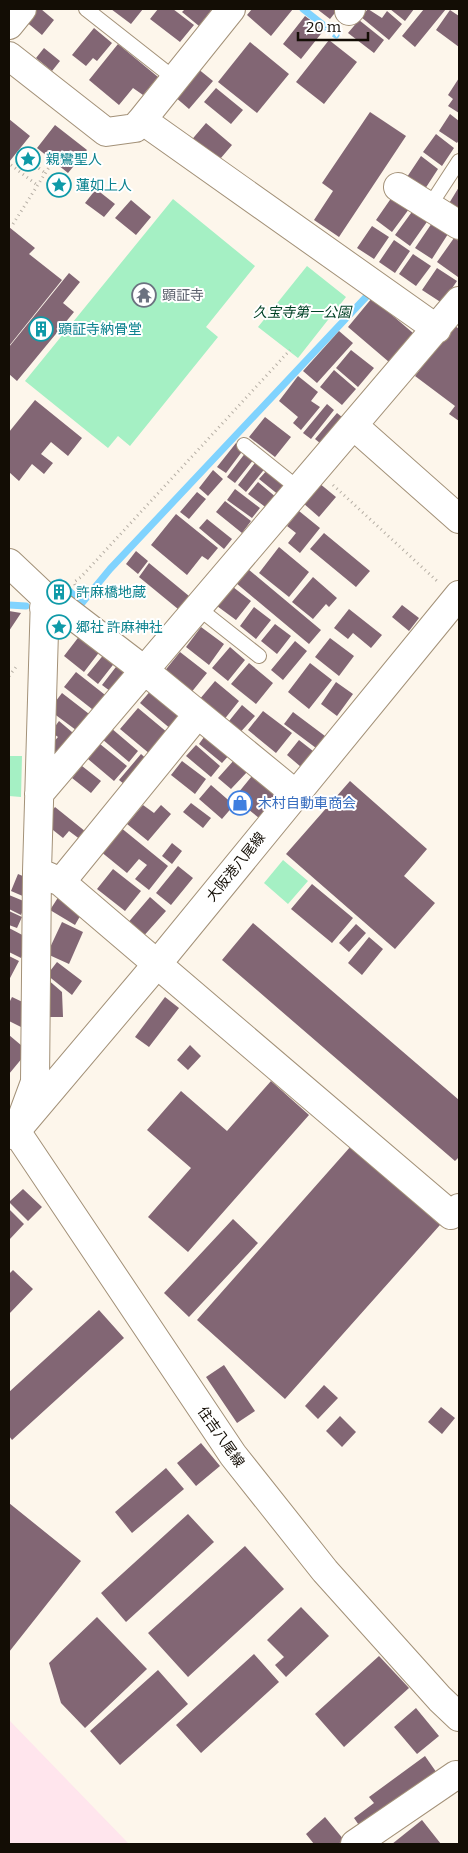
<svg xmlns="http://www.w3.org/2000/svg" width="468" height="1853" font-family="Bitter,'Noto Sans JP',serif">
<rect width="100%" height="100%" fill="#fdf6eb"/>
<path fill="#ffe5ed" d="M9 1720 129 1844H9Z"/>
<path fill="#a5f0c4" d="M173 199 255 266 206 327 218 337 130 446 118 436 108 448 25 381Z
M307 266 346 297 298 358 258 327Z
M9 756H22L21 797 9 796Z
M283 860 308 881 288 904 264 883Z"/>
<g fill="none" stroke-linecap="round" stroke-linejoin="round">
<path stroke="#80d3fe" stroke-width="7" d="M303 9 336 35
M49 587 60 582 82 603 110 569 367 296
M9 605 26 606"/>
</g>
<path fill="#826674" d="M33 9H41L54 20 42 35 24 20Z
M111 9H143L131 24Z
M158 9H173L194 25 180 42 150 19Z
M185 9H212L199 26 182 12Z
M252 9H293L271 36 247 15Z
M317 9H338L330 19Z
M368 9 382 18 387 11 402 24 389 40 361 17Z
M390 9H414L405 21Z
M424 9H446L415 47 402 36Z
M450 10 459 16V47L436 30Z
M305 16 324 30 301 59 283 44Z
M359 20 384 40 374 53 348 33Z
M94 28 112 43 97 61 93 58 86 66 72 55Z
M329 40 357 62 324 104 296 82Z
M250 42 289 74 257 113 218 82Z
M118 44 158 77 143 95 133 88 119 105 89 80Z
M44 48 60 61 52 71 36 58Z
M197 68 213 81 189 109 174 96Z
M459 78V113L448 106 453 99 448 95Z
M216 88 243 110 231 124 204 102Z
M370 112 406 136 339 237 314 220 333 191 322 183Z
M450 114 459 121V140L457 143 439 131Z
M9 119 30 136 9 162Z
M206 123 232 145 215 165 189 143Z
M55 125 87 150 68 173 37 148Z
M436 134 454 148 442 166 423 152Z
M421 156 438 169 423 192 405 180Z
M459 187V212L448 205Z
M96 189 115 204 104 217 85 203Z
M392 197 409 209 392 232 376 220Z
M131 200 151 217 136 235 115 218Z
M414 209 429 219 410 246 395 235Z
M432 223 448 234 432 259 415 248Z
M372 226 389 237 374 259 357 248Z
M9 227 35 248 29 254 62 280 9 346Z
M454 238 459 241 458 277 437 262Z
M394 240 410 251 395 273 379 262Z
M413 254 431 266 416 286 399 274Z
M437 268 457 281 442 303 422 290Z
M69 273 80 282 63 303 74 312 17 381 9 374V347Z
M372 298 413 333 389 362 348 327Z
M454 325 459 329V421L449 414 455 406 415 376Z
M339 331 353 343 317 383 303 371Z
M351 350 374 368 358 387 336 368Z
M334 370 356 389 342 405 320 387Z
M298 376 318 392 311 401 320 407 301 430 293 423 298 417 279 401Z
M35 400 82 438 68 456 51 442 41 454 53 463 44 474 32 464 19 481 9 472V432Z
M327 404 334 410 311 439 303 433Z
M337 413 348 422 326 448 315 439Z
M265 417 291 437 275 457 249 437Z
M236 443 244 449 226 473 217 467Z
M246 452 254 459 235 483 227 477Z
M258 459 267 466 246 492 238 485Z
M268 469 288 486 280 496 259 479Z
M213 470 223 479 208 496 199 488Z
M258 482 277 498 268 509 248 494Z
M319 483 336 497 319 517 303 503Z
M235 489 260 508 252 518 227 500Z
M197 492 206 499 189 519 180 512Z
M225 501 251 521 242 533 216 512Z
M299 511 320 528 300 553 288 543 296 533 287 526Z
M176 514 218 548 208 560 202 556 187 575 151 545Z
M207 519 232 539 224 549 199 528Z
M324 533 370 571 356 587 310 549Z
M279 547 309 572 289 597 259 573Z
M136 551 148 561 138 574 126 564Z
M149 563 189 596 178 609 139 577Z
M248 569 321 630 309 644 236 583Z
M313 577 337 598 329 607 326 604 313 619 292 602Z
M233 587 251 601 236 620 217 606Z
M402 605 419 618 409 631 392 617Z
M254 607 271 620 256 639 240 626Z
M349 609 382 635 371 648 353 633 348 639 334 628Z
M9 611 21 613 9 631Z
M275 624 291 636 277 654 261 641Z
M201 627 224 644 209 665 186 647Z
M84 630 104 646 84 672 64 656Z
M330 638 354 656 339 676 315 657Z
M295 641 307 651 283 680 271 670Z
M230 647 245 660 228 681 212 668Z
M180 652 207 673 190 694 163 673Z
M105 653 116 661 98 684 87 675Z
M119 663 131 672 114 694 102 685Z
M249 663 273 683 256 704 231 684Z
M310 663 332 680 309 709 288 692Z
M76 672 109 698 97 713 64 687Z
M215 681 239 701 223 721 199 700Z
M336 682 353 694 337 716 321 704Z
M153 688 185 715 172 730 140 703Z
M62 693 93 717 80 733 49 710Z
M242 705 255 716 237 736 225 726Z
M138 708 168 733 150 754 120 729Z
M263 711 292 733 276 753 248 730Z
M293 712 325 736 316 748 284 724Z
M59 721 79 738 62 758 49 747 58 737 51 732Z
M111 728 138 751 129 762 102 739Z
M207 733 231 753 222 763 199 744Z
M299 740 313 751 301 767 287 755Z
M100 744 127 766 114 781 88 759Z
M196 745 220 766 211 777 186 756Z
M141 754 150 762 129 788 119 780Z
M235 759 248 771 231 789 218 778Z
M182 761 206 779 195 794 171 775Z
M82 766 101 781 91 793 72 778Z
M256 771 280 791 259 818 234 798Z
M350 781 427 849 404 876 435 903 395 949 286 854Z
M211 785 234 805 222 819 199 799Z
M191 803 211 818 203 828 183 812Z
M143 805 154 813 161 805 171 814 148 841 127 824Z
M55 807 91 836 85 843 69 831 63 838 43 822Z
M120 827 168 866 149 890 135 879 147 865 139 859 127 873 100 851Z
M172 843 182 851 172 864 162 856Z
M178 866 193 878 171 905 156 893Z
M113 869 141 891 125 911 97 889Z
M18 874 32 880 25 897 11 891Z
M312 884 353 918 332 943 291 909Z
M9 895 26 902 21 915 9 909Z
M59 896 83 911 75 925 50 910Z
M150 897 166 911 141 939 126 925Z
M9 911 22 917 17 928 9 925Z
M62 922 83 932 69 964 47 954Z
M253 923 459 1100V1157L455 1161 222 960Z
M356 924 366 933 349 952 339 943Z
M9 928 30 939 21 958 9 952Z
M369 937 383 949 362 975 348 963Z
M9 956 19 961 9 980Z
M57 962 82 981 72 995 47 975Z
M46 978 62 992 63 1017H47Z
M12 997 31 1006 21 1027 9 1021V1003Z
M165 997 179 1008 149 1047 135 1037Z
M9 1035 28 1051 9 1074Z
M190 1045 201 1056 188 1070 177 1060Z
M271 1081 309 1115 188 1252 148 1217 191 1168 147 1130 181 1091 227 1131Z
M351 1146 440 1225 285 1399 197 1320Z
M23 1189 42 1207 28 1221 9 1202Z
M9 1209 24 1224 9 1240Z
M233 1219 258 1243 189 1317 164 1293Z
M13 1270 33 1289 9 1314V1274Z
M99 1310 124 1338 12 1440 9 1436V1392Z
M224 1365 255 1411 237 1423 206 1377Z
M324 1385 338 1398 318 1419 305 1406Z
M441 1407 455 1418 442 1434 428 1422Z
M340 1416 356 1432 342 1447 326 1431Z
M201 1443 220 1466 196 1486 177 1463Z
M166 1468 184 1489 132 1533 115 1512Z
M9 1503 81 1561 9 1652Z
M188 1514 214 1542 126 1622 101 1593Z
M245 1546 284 1589 188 1677 148 1633Z
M301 1607 329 1636 286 1677 275 1665 284 1657 267 1640Z
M97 1617 147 1669 85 1728 61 1703 49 1663Z
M254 1654 279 1682 201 1753 176 1725Z
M379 1656 409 1688 344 1747 315 1714Z
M158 1670 188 1704 120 1765 90 1731Z
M416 1708 439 1736 417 1754 394 1727Z
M425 1756 439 1776 363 1831 354 1818 374 1803 369 1797Z
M325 1817 344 1840 338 1844H314L306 1834Z
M422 1820 441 1844H392Z"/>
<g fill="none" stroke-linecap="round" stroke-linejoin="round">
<g stroke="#a39178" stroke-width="16">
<path id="lane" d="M86 9 175 79
M429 207 459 161
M244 445 299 489
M197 607 259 656"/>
</g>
<g stroke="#a39178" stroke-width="30">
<path id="street" d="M231 9 142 120 437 329
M349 11 351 9
M9 25 22 9
M9 56 106 132 135 128 142 120
M398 187 459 225
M354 426 459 519
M9 563 45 597 37 871 35 1082 18 1128
M44 608H63L144 670 287 787
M39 794 459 301
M45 875 61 882 197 715
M61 882 451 1215 459 1208
M355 1844 456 1775"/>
</g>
<g stroke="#a39178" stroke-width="30">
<path id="secondary" d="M16 1131 233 1455 325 1571 440 1699 459 1717"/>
</g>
<g stroke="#a39178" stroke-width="30">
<path id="primary" d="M9 1135 16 1131 158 963 459 595"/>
</g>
<path stroke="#b6afa5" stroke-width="3" stroke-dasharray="1 4" stroke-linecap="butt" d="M11 165 37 185
M35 165 45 173
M13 224 53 161
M333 485 437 581
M75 585 74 582 81 577 290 350
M9 676 16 667"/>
<use href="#lane" stroke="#fff" stroke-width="14"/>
<use href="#street" stroke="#fff" stroke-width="28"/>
<use href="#secondary" stroke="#fff" stroke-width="28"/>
<use href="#primary" stroke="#fff" stroke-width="28"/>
</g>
<defs>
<g id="sight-ring" transform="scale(1.25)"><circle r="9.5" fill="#fff" stroke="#0f9aa8" stroke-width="1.5"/><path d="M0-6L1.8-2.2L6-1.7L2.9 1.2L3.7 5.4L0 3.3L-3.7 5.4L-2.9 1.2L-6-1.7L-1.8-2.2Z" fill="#0f9aa8"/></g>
<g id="temple-ring" transform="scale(1.25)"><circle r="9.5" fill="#fff" stroke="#6b7280" stroke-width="1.5"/><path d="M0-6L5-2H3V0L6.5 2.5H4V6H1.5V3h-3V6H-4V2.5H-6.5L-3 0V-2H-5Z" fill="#6b7280"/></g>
<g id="building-ring" transform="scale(1.25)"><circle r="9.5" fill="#fff" stroke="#0f9aa8" stroke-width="1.5"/><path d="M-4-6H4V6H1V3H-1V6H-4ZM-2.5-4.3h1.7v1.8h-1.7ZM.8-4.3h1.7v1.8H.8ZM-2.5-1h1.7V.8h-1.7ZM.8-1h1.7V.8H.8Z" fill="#0f9aa8"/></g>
<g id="shop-ring" transform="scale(1.25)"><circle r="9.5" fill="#fff" stroke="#3f7fe0" stroke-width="1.5"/><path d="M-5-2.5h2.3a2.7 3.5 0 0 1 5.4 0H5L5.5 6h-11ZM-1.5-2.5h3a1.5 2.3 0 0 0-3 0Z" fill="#3f7fe0"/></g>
</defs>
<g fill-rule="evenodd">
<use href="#sight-ring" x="28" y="159"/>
<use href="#sight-ring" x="59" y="185"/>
<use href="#temple-ring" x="144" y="295"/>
<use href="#building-ring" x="41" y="329"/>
<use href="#building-ring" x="59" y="592"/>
<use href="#sight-ring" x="59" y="627"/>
<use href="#shop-ring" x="240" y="803"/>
</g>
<g text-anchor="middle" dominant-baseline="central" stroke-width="4" stroke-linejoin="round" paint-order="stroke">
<g font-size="14" fill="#0d838f" stroke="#fff" text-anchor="start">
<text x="46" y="159">親鸞聖人</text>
<text x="76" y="185">蓮如上人</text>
<text x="58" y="329">顕証寺納骨堂</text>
<text x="76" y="592">許麻橋地蔵</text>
<text x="76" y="627">郷社 許麻神社</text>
</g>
<g font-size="14" fill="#5b616d" stroke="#fff" text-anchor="start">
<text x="162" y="295">顕証寺</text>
</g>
<g font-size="14" font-style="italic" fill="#004226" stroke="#fff">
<text x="302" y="312">久宝寺第一公園</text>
</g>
<g font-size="14" fill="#366cbe" stroke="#fff" text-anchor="start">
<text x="258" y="803">木村自動車商会</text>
</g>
<g font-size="14" fill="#130d05" stroke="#fff">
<text transform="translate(236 867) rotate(-51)">大阪港八尾線</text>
<text transform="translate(221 1437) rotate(55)">住吉八尾線</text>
</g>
</g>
<rect width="468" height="1853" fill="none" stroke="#130d05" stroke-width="20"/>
<path d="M298 32v8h70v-8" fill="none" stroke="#130d05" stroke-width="2.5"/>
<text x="306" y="32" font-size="15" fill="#130d05" stroke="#ffffff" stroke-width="4" paint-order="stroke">20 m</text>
</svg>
